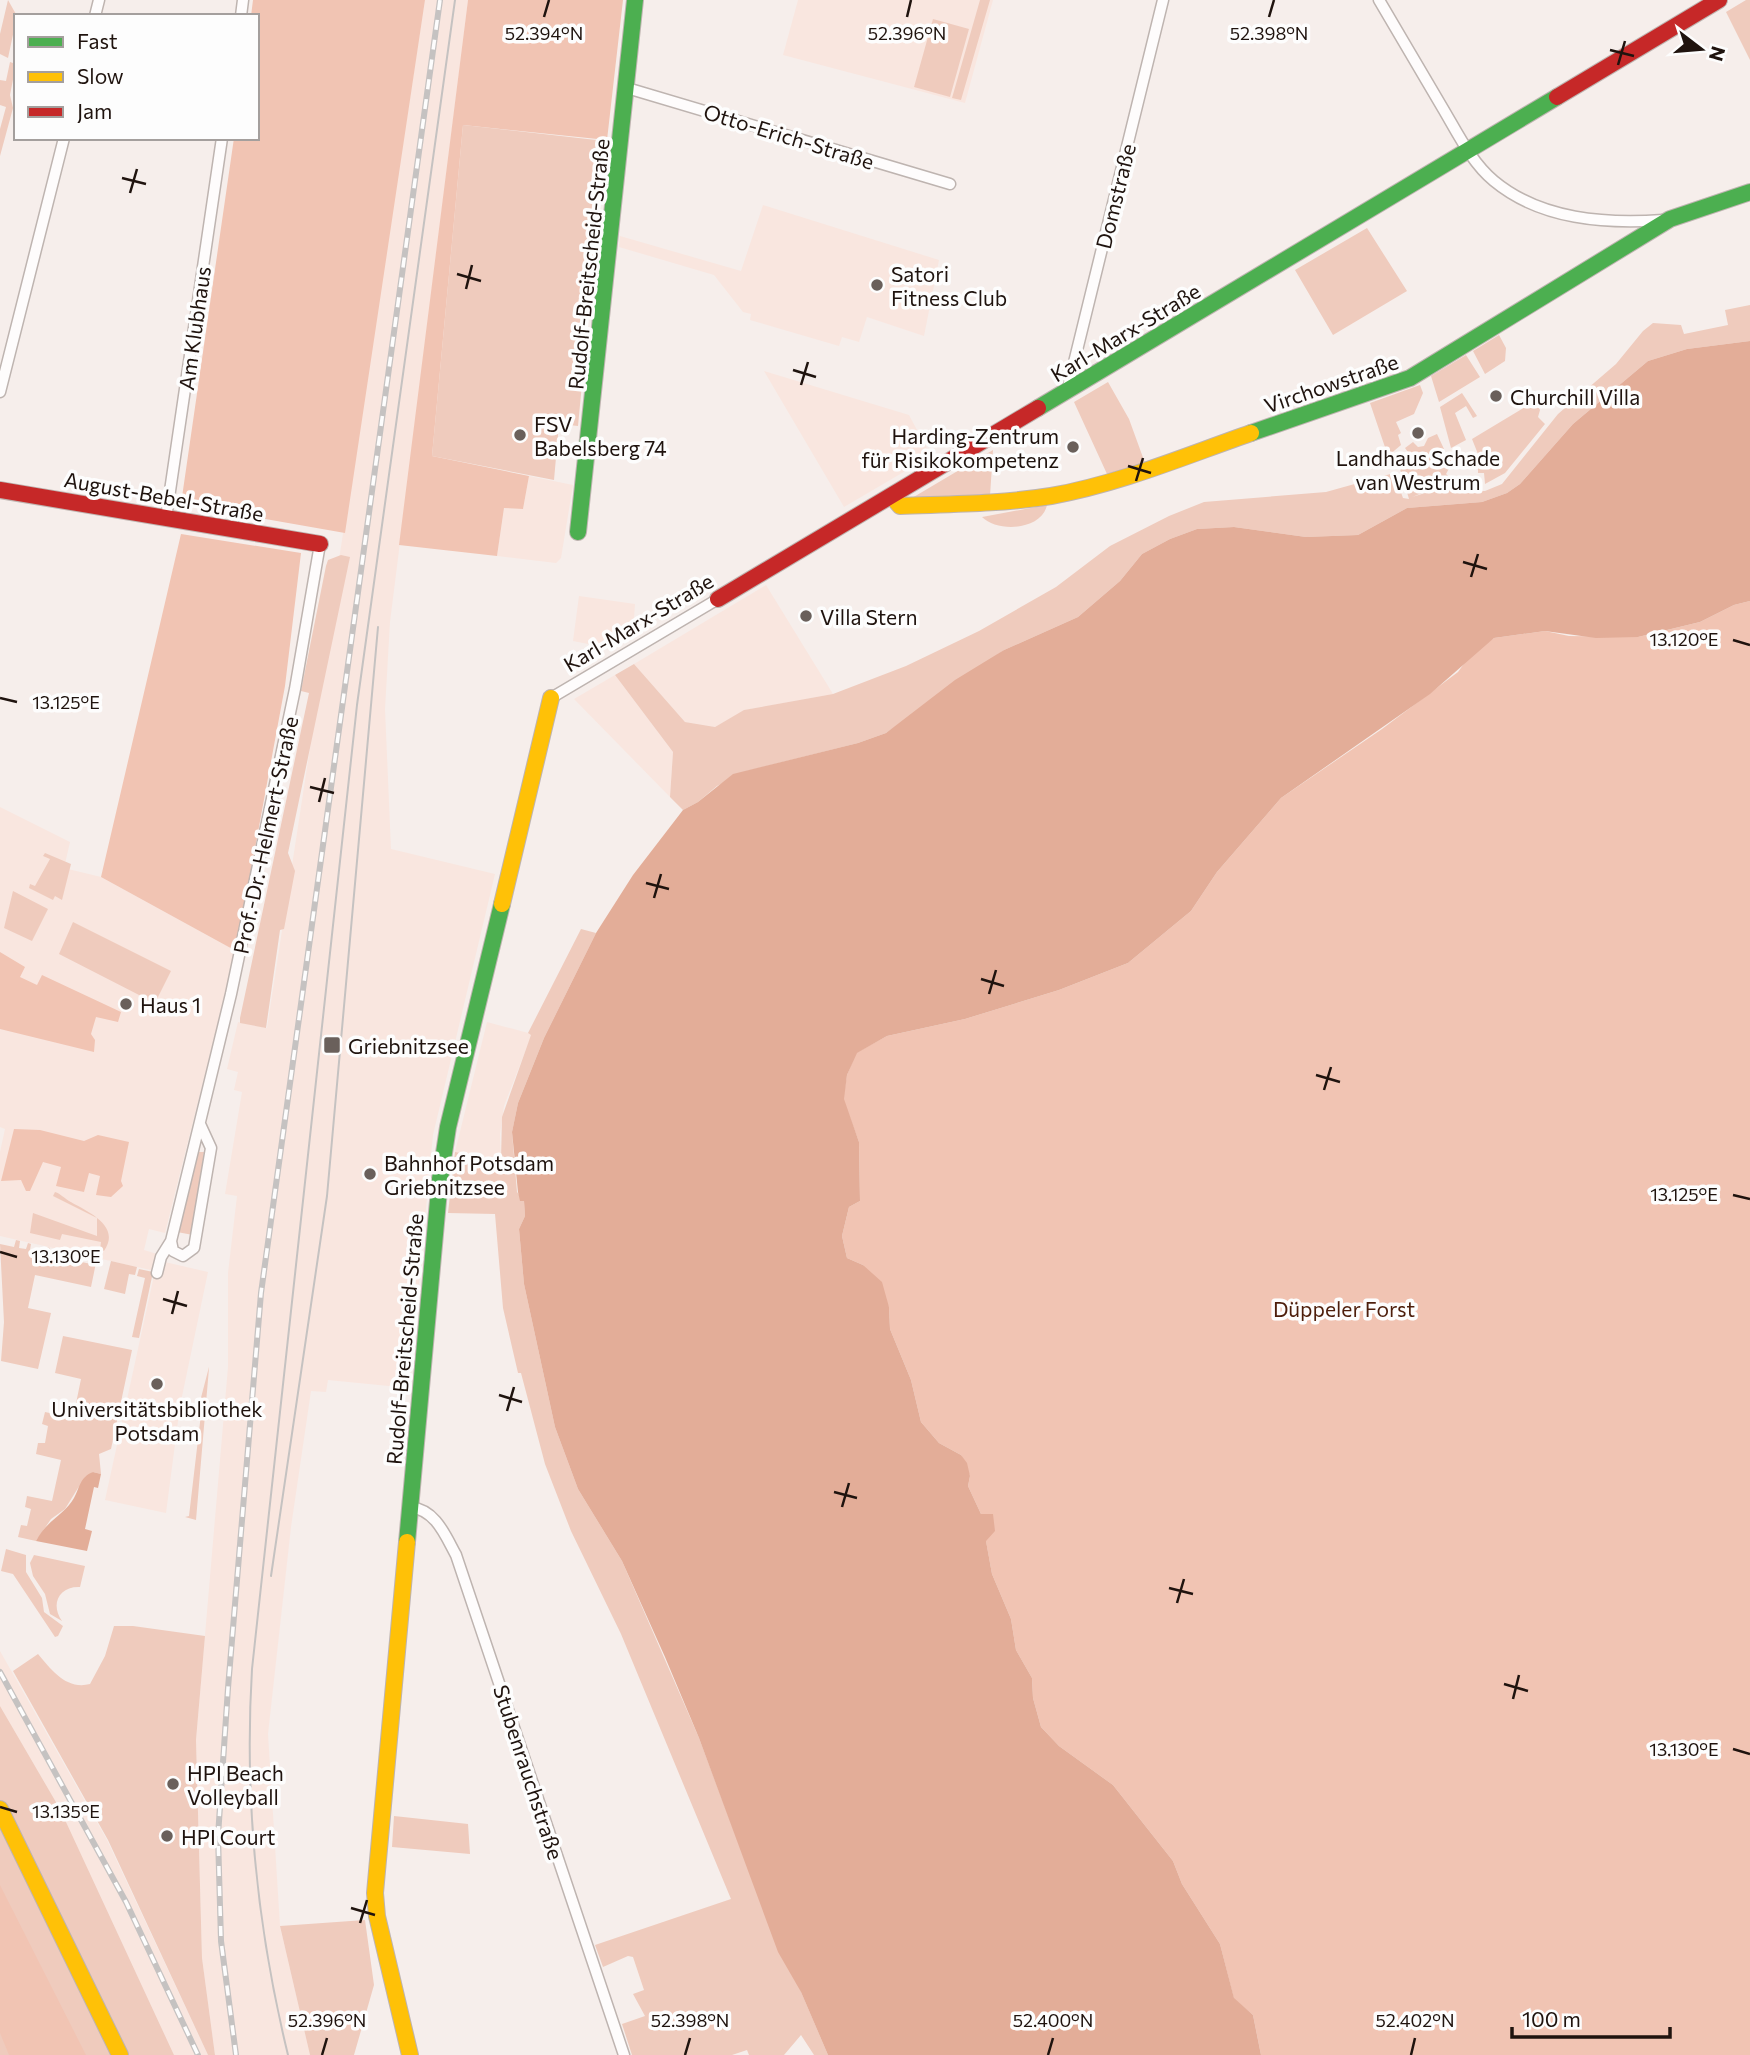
<svg xmlns="http://www.w3.org/2000/svg" width="1750" height="2055" font-family="Commissioner,sans-serif">
<rect width="100%" height="100%" fill="#f6eeeb"/>
<path fill="#f9e6df" d="M425 0H468L390 622 385 709 391 849 495 874 433 1135 409 1388 328 1380 326 1392 311 1391 291 1527 268 1734 280 1926 310 2055H215L202 1958 196 1740 228 1367V1273L237 1196 225 1194 242 1092 234 1090 238 1072 227 1069 238 1022 267 1028Z
M798 0H993L965 103 783 55Z
M763 205 939 260 924 336 867 317 859 342 842 337 839 346 750 320 751 314 743 312 714 275 619 247 620 236 741 271Z
M764 371 909 415 931 456 844 507Z
M529 476 573 485 561 558 556 563 497 556 504 508 523 509Z
M766 585 833 694 745 710 715 727 685 722 634 664Z
M579 596 635 604 633 633 608 648 573 641Z
M615 675 673 752 670 797 574 699Z
M0 807 70 842 64 868 101 877 236 951 165 1233 149 1229 144 1250 157 1254 156 1260 208 1272 180 1406 166 1513 105 1500 155 1271 0 1236V1152L5 1129 0 1127Z
M487 1022 532 1034 504 1106 500 1134 501 1160 455 1152Z
M0 1651 107 1840 208 2055H174L60 1809 0 1706Z"/>
<path fill="#efcbbd" d="M8 0 17 16 8 58 0 54V34Z
M980 0H990L961 100 952 98Z
M1746 0H1750V60L1726 12Z
M933 19 969 29 950 97 914 87Z
M10 62 16 64 10 95 13 108 0 156V129L6 107 0 105V80L6 81Z
M463 125 605 141 578 426 559 424 554 480 432 456Z
M1367 228 1407 291 1333 335 1295 270Z
M1750 305V341L1687 349 1648 361 1573 424 1520 484 1507 493 1482 502 1407 508 1358 535 1306 537 1234 527 1197 529 1170 539 1142 554 1120 581 1078 617 1004 650 886 733 858 743 747 771 717 786 698 802 683 810 670 797 673 752 615 675 634 664 685 722 715 727 744 710 833 694 906 666 979 631 1056 587 1110 546 1169 516 1204 502 1326 492 1394 473 1403 498 1409 499 1400 469 1413 459 1405 448 1413 442 1418 447 1424 446 1428 438 1437 434 1444 449 1431 455 1435 462 1450 457 1452 463 1446 474 1453 480 1449 490H1430L1412 497 1435 490 1485 491 1502 484 1558 414 1616 364 1643 331 1653 323 1681 325 1684 334 1728 325 1725 310Z
M1499 335 1506 348 1505 361 1485 374 1473 351Z
M1466 355 1480 377 1439 402 1431 376Z
M1108 382 1129 419 1145 463 1107 474 1074 402Z
M1420 385 1423 393 1414 414 1396 422 1401 433 1398 435 1401 445 1388 456 1370 403Z
M1462 393 1477 416 1473 418 1466 406 1455 413 1466 440 1451 448 1440 407Z
M1535 401 1540 410 1538 417 1545 424 1505 473 1485 484 1484 473H1478V454L1472 439Z
M993 450 990 496 912 498Z
M1047 505C1042 530 998 533 982 517Z
M341 555 350 557 288 853 295 871 284 929 280 930 266 1028 240 1023V1018L309 693 301 691 326 566 328 560Z
M45 853 71 864 62 900 55 896 53 900 29 888 30 884 35 886 50 859 43 856Z
M13 891 48 909 32 941 4 928Z
M73 922 171 971 153 1007 139 1000 141 996 59 954Z
M581 929 596 933 544 1038 518 1103 512 1132 517 1192 524 1201 525 1216 519 1229 524 1284 555 1427 578 1489 622 1561 699 1738 746 1863 828 2055H814L801 2035 784 2055H749L747 2050 732 2055H632L622 2024 645 2016 633 1994 644 1990 633 1957 628 1956 603 1967 595 1945 731 1899 621 1634 571 1531 545 1464 521 1373H518L503 1308 495 1214 448 1213 455 1152 501 1160 502 1117 531 1035 528 1033Z
M198 1152H204L193 1235 177 1232Z
M55 1192C61 1194 64 1198 69 1201 86 1211 122 1225 104 1251L100 1250 101 1242 62 1234 60 1240 30 1233 33 1213 97 1236V1218L53 1196Z
M16 1240 20 1241 19 1248 26 1249 28 1243 31 1244 30 1250 45 1254 47 1247 50 1248 49 1254 64 1258 66 1251 69 1252 68 1259 91 1264 93 1257 97 1258 91 1287 35 1275 28 1308 51 1313 38 1369 1 1361 4 1322 0 1244 14 1247Z
M111 1261 137 1267 135 1275 129 1274 125 1294 104 1289Z
M139 1269 153 1272 139 1338 132 1337 145 1278 137 1276Z
M63 1336 132 1350 111 1449 99 1454 101 1474 93 1472 78 1488 65 1509 51 1519 36 1541 18 1537 21 1525 27 1526 31 1509 25 1507 27 1496 52 1501 61 1460 36 1454 38 1443H45L48 1426 42 1424 45 1412 73 1418 81 1379 55 1373Z
M209 1367V1368L196 1520 185 1517 189 1516 201 1414 197 1413Z
M6 1549 26 1555V1572L42 1598 44 1612 63 1626 58 1636 55 1637 13 1574 1 1571Z
M34 1555 85 1566 80 1587C59 1586 50 1604 62 1621L50 1614 45 1594 33 1576 30 1563Z
M114 1626H133L205 1636 196 1740 202 1958 215 2055H208L108 1840 13 1671 38 1654C52 1671 67 1690 90 1684L105 1656Z
M0 1706 60 1809 174 2055H0Z
M394 1816 468 1824 470 1854 392 1847Z
M365 1920 374 1985 354 2055H310L280 1926Z"/>
<path fill="#f1c4b3" d="M253 0H425L345 533 181 504 234 138H257V16H251Z
M468 0H623L607 140 463 125 432 456 529 476 523 509 504 508 497 556 399 545Z
M181 534 301 553 285 686 236 951 101 877Z
M1750 601V2055H1261L1253 2015 1234 1999 1220 1944 1182 1884 1173 1861 1113 1785 1059 1746 1041 1727 1033 1698 1032 1678 1016 1650 1011 1619 992 1574 981 1514 968 1486 970 1476 961 1455 939 1443 921 1422 911 1380 890 1329 889 1307 863 1265 847 1258 842 1236 849 1207 860 1201 859 1142 843 1099 847 1075 856 1053 887 1036 965 1019 1059 990 1128 963 1191 911 1217 872 1281 798 1382 729 1458 672 1471 654 1494 638 1545 631 1569 636 1638 637 1700 622 1734 605Z
M0 952 25 967 20 977 37 985 42 975 121 1012 118 1022 96 1017 91 1034 95 1040 94 1052 0 1029Z
M14 1129 40 1130 84 1141 98 1135 129 1142 121 1181 123 1186 111 1197 96 1195 100 1176 89 1173 84 1192 56 1186 61 1167 43 1162 30 1191H26L21 1180 1 1181Z
M0 1885 86 2055H9L0 2033Z"/>
<path fill="#e3ad98" d="M1750 341V601L1734 605 1700 622 1638 637 1596 638 1545 631 1494 638 1430 694 1281 798 1217 872 1191 911 1128 963 1059 990 965 1019 887 1036 857 1053 847 1075 844 1099 859 1142 860 1201 849 1207 842 1236 847 1258 863 1265 882 1282 889 1307 890 1329 911 1380 921 1422 939 1443 961 1455 967 1463 970 1476 968 1486 981 1514H993L995 1531 986 1541 992 1574 1011 1619 1016 1650 1032 1678 1033 1698 1041 1727 1059 1746 1113 1785 1173 1861 1182 1884 1220 1944 1234 1998 1253 2015 1261 2055H828L801 1992 778 1952 699 1738 665 1657 622 1561 578 1489 555 1427 524 1284 519 1229 525 1216 524 1201H520L518 1192 512 1132 518 1103 544 1038 596 933 633 875 683 810 698 802 733 774 858 743 886 733 955 680 1004 650 1078 617 1120 581 1142 554 1170 539 1197 529 1234 527 1306 537 1358 535 1407 508 1482 502 1507 493 1520 484 1573 424 1648 361 1687 349Z
M93 1472 101 1474 98 1488 94 1487 85 1529 92 1531 87 1551 36 1541C47 1520 65 1514 74 1498 80 1487 80 1477 93 1472Z"/>
<g fill="none" stroke-linecap="round" stroke-linejoin="round">
<g stroke="#beb4b0" stroke-width="13">
<path id="street" d="M1379 0C1400 36 1421 71 1442 107 1457 132 1471 162 1494 181 1541 220 1606 224 1663 220
M95 16 99 0
M241 16 243 0
M627 88 950 184
M1067 391 1163 0
M0 392 64 138
M166 518 222 138
M551 698 718 599
M200 1124 211 1148 194 1248 183 1256 173 1251 171 1241 231 994 295 689 320 544
M157 1273 161 1257 171 1241
M410 1507C436 1510 445 1535 456 1555L624 2055"/>
</g>
<g stroke="#beb4b0" stroke-width="18">
<path id="fast" d="M1038 408 1557 97
M1251 433 1410 378 1670 219 1750 192
M578 532 635 0
M407 1542 440 1179 448 1127 502 904"/>
</g>
<g stroke="#beb4b0" stroke-width="18">
<path id="slow" d="M892 496 900 506C950 504 1001 504 1051 496 1119 484 1185 456 1251 433
M502 904 551 698
M407 1542 375 1893 377 1916 410 2055
M0 1809 120 2055"/>
</g>
<g stroke="#beb4b0" stroke-width="18">
<path id="jam" d="M1557 97 1719 0
M0 490 320 544
M718 599 1038 408"/>
</g>
<use href="#street" stroke="#fefcfc" stroke-width="10"/>
<use href="#fast" stroke="#4caf50" stroke-width="16"/>
<use href="#slow" stroke="#ffc107" stroke-width="16"/>
<use href="#jam" stroke="#c62828" stroke-width="16"/>
<path stroke="#c5c2c1" stroke-width="2" d="M271 1576 327 1196 378 627
M288 2055C257 1928 244 1800 252 1669L357 705 455 0"/>
<g stroke="#c5c2c1" stroke-width="6">
<path id="rail" d="M0 1672 126 1902 198 2055
M236 2055 221 1941 218 1836 228 1688 261 1293 440 0"/>
</g>
<use href="#rail" stroke="#fdfdfd" stroke-width="3.5" stroke-dasharray="10" stroke-linecap="butt"/>
</g>
<path fill="none" stroke="#1f130e" stroke-width="2.5" d="M544 17 549 0M907 17 911 0M1269 17 1274 0M1610 50 1634 56M1618 65 1625 41M122 178 146 184M130 193 137 169M457 274 481 281M466 289 472 265M793 370 816 377M801 385 808 362M1128 466 1151 473M1136 481 1143 458M1463 562 1487 569M1471 577 1478 554M1733 640 1750 645M0 698 17 702M310 787 334 793M319 802 325 778M646 883 669 889M654 898 661 874M981 979 1004 986M989 994 996 970M1316 1075 1340 1082M1324 1090 1331 1067M1733 1195 1750 1199M0 1252 17 1257M163 1299 187 1306M172 1314 178 1291M499 1395 522 1402M507 1411 514 1387M834 1492 857 1498M842 1507 849 1483M1169 1588 1193 1594M1177 1603 1184 1579M1504 1684 1528 1691M1513 1699 1519 1675M1733 1749 1750 1754M0 1807 17 1812M351 1908 375 1915M360 1923 367 1900M322 2055 327 2038M685 2055 690 2038M1048 2055 1053 2038M1411 2055 1415 2038"/>
<g fill="#6a605b" stroke="#fdfdfd" stroke-width="2.5">
<circle cx="877" cy="285" r="7"/>
<circle cx="1496" cy="396" r="7"/>
<circle cx="1418" cy="433" r="7"/>
<circle cx="520" cy="435" r="7"/>
<circle cx="1073" cy="447" r="7"/>
<circle cx="806" cy="616" r="7"/>
<circle cx="126" cy="1004" r="7"/>
<rect x="323" y="1036" width="18" height="18" rx="3.5"/>
<circle cx="370" cy="1174" r="7"/>
<circle cx="157" cy="1384" r="7"/>
<circle cx="173" cy="1784" r="7"/>
<circle cx="167" cy="1836" r="7"/>
</g>
<g text-anchor="middle" dominant-baseline="central" stroke-width="7" stroke-linejoin="round" paint-order="stroke">
<g font-size="21" fill="#1f130e" stroke="#fdfdfd">
<text transform="translate(789 136) rotate(17)">Otto-Erich-Straße</text>
<text transform="translate(1115 196) rotate(-76)">Domstraße</text>
<text transform="translate(588 264) rotate(-84)">Rudolf-Breitscheid-Straße</text>
<text transform="translate(194 328) rotate(-82)">Am Klubhaus</text>
<text transform="translate(1125 332) rotate(-31)">Karl-Marx-Straße</text>
<text transform="translate(1331 383) rotate(-19)">Virchowstraße</text>
<text transform="translate(164 496) rotate(10)">August-Bebel-Straße</text>
<text transform="translate(638 622) rotate(-31)">Karl-Marx-Straße</text>
<text transform="translate(265 835) rotate(-78)">Prof.-Dr.-Helmert-Straße</text>
<text transform="translate(404 1339) rotate(-85)">Rudolf-Breitscheid-Straße</text>
<text transform="translate(529 1772) rotate(72)">Stubenrauchstraße</text>
</g>
<g font-size="21" fill="#1f130e" stroke="#fdfdfd" text-anchor="start">
<text x="891" y="273">Satori<tspan x="891" dy="24">Fitness Club</tspan></text>
<text x="1510" y="396">Churchill Villa</text>
<text x="534" y="423">FSV<tspan x="534" dy="24">Babelsberg 74</tspan></text>
<text x="1059" y="435" text-anchor="end">Harding-Zentrum<tspan x="1059" dy="24">für Risikokompetenz</tspan></text>
<text x="1418" y="457" text-anchor="middle">Landhaus Schade<tspan x="1418" dy="24">van Westrum</tspan></text>
<text x="820" y="616">Villa Stern</text>
<text x="140" y="1004">Haus 1</text>
<text x="348" y="1045">Griebnitzsee</text>
<text x="384" y="1162">Bahnhof Potsdam<tspan x="384" dy="24">Griebnitzsee</tspan></text>
<text x="157" y="1408" text-anchor="middle">Universitätsbibliothek<tspan x="157" dy="24">Potsdam</tspan></text>
<text x="187" y="1772">HPI Beach<tspan x="187" dy="24">Volleyball</tspan></text>
<text x="181" y="1836">HPI Court</text>
</g>
<g font-size="21" fill="#4d1e0b" stroke="#fdfdfd">
<text x="1344" y="1308">Düppeler Forst</text>
</g>
</g>
<g font-size="18" text-anchor="middle" fill="#1f130e" stroke="#fdfdfd" stroke-width="7" stroke-linejoin="round" paint-order="stroke">
<text x="544" y="40">52.394°N</text>
<text x="907" y="40">52.396°N</text>
<text x="1269" y="40">52.398°N</text>
<text x="1684" y="646">13.120°E</text>
<text x="66" y="709">13.125°E</text>
<text x="1684" y="1201">13.125°E</text>
<text x="66" y="1263">13.130°E</text>
<text x="1684" y="1756">13.130°E</text>
<text x="66" y="1818">13.135°E</text>
<text x="327" y="2027">52.396°N</text>
<text x="690" y="2027">52.398°N</text>
<text x="1053" y="2027">52.400°N</text>
<text x="1415" y="2027">52.402°N</text>
</g>
<rect x="14" y="14" width="245" height="126" fill="#fdfdfd" stroke="#a49f9d" stroke-width="2"/>
<rect x="28" y="37" width="35" height="10" fill="#4caf50" stroke="#a49f9d" stroke-width="2"/>
<text x="77" y="49" font-size="21" fill="#1f130e">Fast</text>
<rect x="28" y="72" width="35" height="10" fill="#ffc107" stroke="#a49f9d" stroke-width="2"/>
<text x="77" y="84" font-size="21" fill="#1f130e">Slow</text>
<rect x="28" y="107" width="35" height="10" fill="#c62828" stroke="#a49f9d" stroke-width="2"/>
<text x="77" y="119" font-size="21" fill="#1f130e">Jam</text>
<g transform="translate(1701 49) rotate(106)" stroke="#fdfdfd" stroke-width="5" paint-order="stroke">
<path d="M0-5L12 26L0 18L-12 26Z" fill="#1f130e"/>
<text y="-10" font-size="19" font-weight="bold" text-anchor="middle" fill="#1f130e">N</text>
</g>
<path d="M1512 2027v10h158v-10" fill="none" stroke="#1f130e" stroke-width="3.5"/>
<text x="1522" y="2027" font-size="21" fill="#1f130e" stroke="#fdfdfd" stroke-width="5" paint-order="stroke">100 m</text>
</svg>
